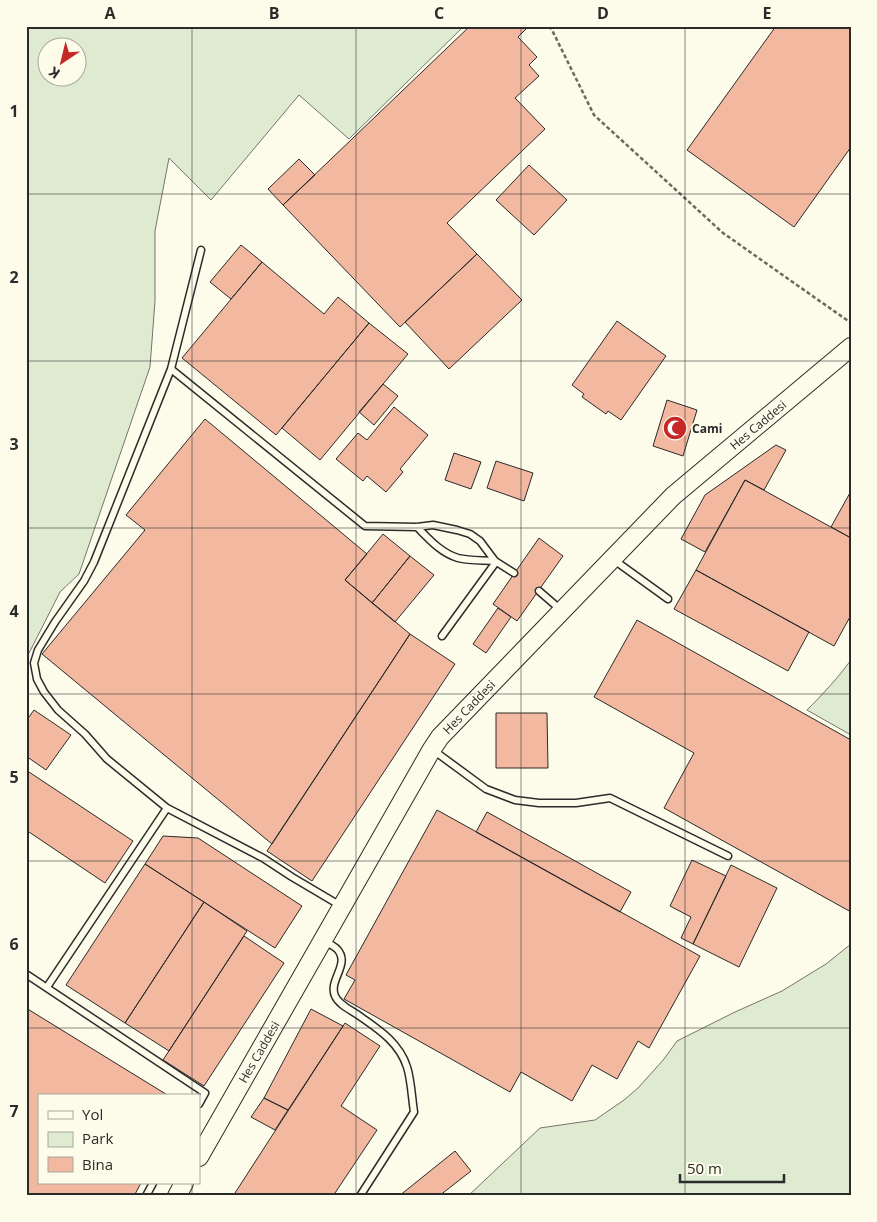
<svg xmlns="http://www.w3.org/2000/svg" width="877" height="1222" font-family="'Open Sans',sans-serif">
<rect width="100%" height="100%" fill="#fdfbea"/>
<path fill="#deebd1" stroke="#74746e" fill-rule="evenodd" d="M26 26H464L349 139 299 95 211 200 169 158 155 231V301L150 367 79 574 60 592 26 659ZM48 48H78V78H48Z
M851 660V735L807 710C823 694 838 678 851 660Z
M851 944V1196H468L540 1128 595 1120 624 1100 638 1088 664 1059 677 1041 735 1012 782 991 826 964Z"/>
<path fill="#f2b8a0" stroke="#2b2b2b" d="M470 26H526L528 27 518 37 537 57 529 65 539 76 515 98 545 129 447 223 477 254 400 327 283 205Z
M776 26H851V147L794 227 687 150Z
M299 159 315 175 283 205 268 189Z
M529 165 567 200 534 235 496 200Z
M241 245 262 262 231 299 210 282Z
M477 254 522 300 449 369 405 322Z
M262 262 324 314 338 297 369 323 276 435 182 358Z
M617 321 666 356 621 420 608 411 606 414 582 397 584 394 572 385Z
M369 323 408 354 320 460 282 428Z
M383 384 398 396 374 425 359 412Z
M667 400 697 410 683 456 653 446Z
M394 407 428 435 400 469 403 472 386 492 367 476 363 481 336 459 358 433 367 440Z
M205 419 367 554 345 580 410 634 272 844 42 654 145 530 126 515Z
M776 445 786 450 764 490 745 480 705 552 681 539 705 495Z
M454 453 481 462 471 489 445 480Z
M496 461 533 473 524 501 487 488Z
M745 480 851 538V615L834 646 696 570Z
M851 491V538L831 527Z
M383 534 410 556 372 603 345 580Z
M539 538 563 556 517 621 493 604Z
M410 556 434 575 395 622 372 603Z
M696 570 809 632 788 671 674 609Z
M498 608 511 617 486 653 473 644Z
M637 620 851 740V912L664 808 694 753 594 697Z
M410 634 455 664 312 881 267 851Z
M34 710 71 735 46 770 26 756V721Z
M496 713H547L548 768H496Z
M29 772 133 841 105 883 26 830V776Z
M437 810 700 956 649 1048 638 1041 617 1079 592 1065 572 1101 521 1072 510 1092 344 999 355 980 346 975Z
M487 812 631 892 620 912 476 832Z
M163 836 198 838 302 906 275 948 145 864Z
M692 860 726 876 693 944 681 938 691 917 670 906Z
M145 864 204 902 125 1023 66 985Z
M731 865 777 888 739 967 693 944Z
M204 902 247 931 169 1051 125 1023Z
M244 936 284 963 204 1086 163 1060Z
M26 1008 169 1096H39V1183H141L134 1196H26Z
M311 1009 343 1026 288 1110 264 1098Z
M345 1023 380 1046 341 1106 377 1130 333 1196H233Z
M264 1098 288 1110 275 1130 251 1117Z
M455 1151 471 1171 439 1196H399Z"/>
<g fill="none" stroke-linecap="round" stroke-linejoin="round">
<g stroke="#2b2b2b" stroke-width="9">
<path id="lane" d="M201 250 171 369 365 526 417 527 433 525 457 530 470 534 480 541 495 561 514 573
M417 527C429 539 441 553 458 558 470 561 483 560 495 561
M614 560 668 599
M539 591 561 610
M442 636 496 562
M433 750 486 789 515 800 539 803H576L610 798 728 856
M167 808 107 759 85 734 58 710 44 692 37 679 34 663 38 650 55 622 84 581 94 562 171 369
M324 941C328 943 334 946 337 949 351 964 328 980 335 996 339 1005 351 1010 358 1015 378 1029 399 1042 407 1067 411 1079 412 1099 414 1112L360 1196
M26 974 205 1093 199 1104
M47 987 167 808 263 858 292 877 341 906
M146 1196 153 1183"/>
</g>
<g stroke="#2b2b2b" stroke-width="20">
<path id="secondary" d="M199 1157 432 749 440 737 673 496 851 347
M177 1196 184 1183"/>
</g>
<path stroke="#6a6964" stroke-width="2.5" stroke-dasharray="4 2.5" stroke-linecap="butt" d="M549 26 552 30 594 115 723 233 851 323"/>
<use href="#lane" stroke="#fdfbea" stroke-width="6"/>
<use href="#secondary" stroke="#fdfbea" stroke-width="18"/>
</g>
<path fill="none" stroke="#2b2b2b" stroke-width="1" stroke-opacity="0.55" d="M192 26V1096M356 26V1196M521 26V1196M685 26V1196M26 194H851M26 361H851M26 528H851M26 694H851M26 861H851M26 1028H851M192 1183V1196"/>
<defs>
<g id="mosque-disc" transform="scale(1.25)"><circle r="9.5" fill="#c62828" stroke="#fdfbea"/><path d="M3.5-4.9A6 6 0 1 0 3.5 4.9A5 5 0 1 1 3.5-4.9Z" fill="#fff"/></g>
</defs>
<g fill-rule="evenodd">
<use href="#mosque-disc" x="675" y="428"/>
</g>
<g text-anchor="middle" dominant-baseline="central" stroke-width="4" stroke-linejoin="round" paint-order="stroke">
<g font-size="12" fill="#2b2b2b" stroke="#fdfbea">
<text transform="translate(758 425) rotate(-40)">Hes Caddesi</text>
<text transform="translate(469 707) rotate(-46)">Hes Caddesi</text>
<text transform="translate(259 1052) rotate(-60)">Hes Caddesi</text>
</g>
<g font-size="12" font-weight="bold" fill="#2b2b2b" stroke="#fdfbea" text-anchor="start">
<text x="692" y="428">Cami</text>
</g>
</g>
<rect width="877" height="1222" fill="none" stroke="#fdfbea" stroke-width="55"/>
<rect x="38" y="1094" width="162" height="90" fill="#fdfbea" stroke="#a9a89e"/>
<rect x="48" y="1111" width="25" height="8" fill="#fdfbea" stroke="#a9a89e"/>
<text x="82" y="1120" font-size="15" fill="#2b2b2b">Yol</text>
<rect x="48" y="1132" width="25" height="15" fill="#deebd1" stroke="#a9a89e"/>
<text x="82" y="1144" font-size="15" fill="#2b2b2b">Park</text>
<rect x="48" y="1157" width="25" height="15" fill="#f2b8a0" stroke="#a9a89e"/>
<text x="82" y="1170" font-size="15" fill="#2b2b2b">Bina</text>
<g transform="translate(62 62) rotate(215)"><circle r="24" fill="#fdfbea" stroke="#a9a89e"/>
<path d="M0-4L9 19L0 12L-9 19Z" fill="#c62828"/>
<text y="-8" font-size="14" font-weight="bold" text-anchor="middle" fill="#2b2b2b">K</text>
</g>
<path d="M680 1174v8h104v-8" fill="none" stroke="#2b2b2b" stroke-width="2.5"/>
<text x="687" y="1174" font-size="15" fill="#2b2b2b" stroke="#fdfbea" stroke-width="4" paint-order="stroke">50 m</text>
<rect x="28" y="28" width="822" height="1166" fill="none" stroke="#2b2b2b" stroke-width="2"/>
<g font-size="16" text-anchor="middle" font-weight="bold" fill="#2b2b2b">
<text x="110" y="19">A</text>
<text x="274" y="19">B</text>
<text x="439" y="19">C</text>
<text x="603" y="19">D</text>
<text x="767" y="19">E</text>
<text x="14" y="117">1</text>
<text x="14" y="283">2</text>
<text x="14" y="450">3</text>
<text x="14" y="617">4</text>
<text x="14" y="783">5</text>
<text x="14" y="950">6</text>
<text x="14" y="1117">7</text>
</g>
</svg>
